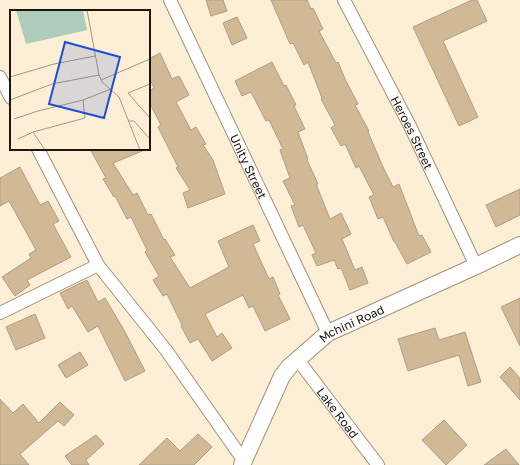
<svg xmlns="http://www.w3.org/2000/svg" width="520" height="465" font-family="'Golos Text',sans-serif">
<rect width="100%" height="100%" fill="#fdeed6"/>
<path fill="#d1b996" stroke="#ac9d87" d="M206 0H223L227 11 211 16Z
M271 0H307L311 9 313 8 323 29 319 31 336 63 338 62 346 81 358 104 355 105 369 131 368 132 383 167 393 187 399 184 419 236 422 235 431 252 407 264 395 242H394L383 217 378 219 369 197 374 195 359 166 356 168 345 144 341 146 331 128 335 125 321 99 322 98 308 62 304 65 293 43 290 44Z
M472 0H477L487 21 443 41 478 117 459 126 413 27Z
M237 17 247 38 232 45 223 23Z
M160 53 172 79 179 76 189 95 176 102 191 130 196 127 206 144 203 145 213 160 225 194 188 208 183 193 190 190 176 168 178 167 158 127 161 125 149 102V91L154 88 149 77V59Z
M272 62 284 86 286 85 296 105 294 106 305 129 298 132 308 159 307 160 318 184H316L330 219 341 213 351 234 342 239 355 270 362 267 368 283 350 290 341 268 338 269 334 260 317 266 312 255 316 253 303 225 299 227 291 206 295 205 283 181 290 178 280 150 283 149 269 120 266 121 251 92 242 96 235 81Z
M90 149H147L113 163 133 195 137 193 148 215 151 214 164 240 165 239 175 255 170 257 190 288 229 267 218 241 253 225 260 241 253 244 269 279 273 277 280 294 278 295 290 319 265 331 253 306 249 308 243 295 205 314 217 337 222 333 232 348 212 361 198 339 190 343 181 326 182 325 167 294 163 296 153 280 159 276 145 252 147 250 131 217 127 219 115 196 114 197 103 179 106 178Z
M20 167 40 205 48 201 59 221 53 224 71 257 27 280 30 285 15 296 2 277 31 258 29 254 36 250 9 201 0 206V178Z
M520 189V215L496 227 486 205Z
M87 280 98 302 105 298 124 330 145 371 125 381 98 326 88 332 72 306 68 309 60 293Z
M520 298V346L501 307Z
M35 314 45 338 16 350 6 327Z
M435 328 439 340 465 332 481 382 468 386 459 355 408 371 398 339Z
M80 352 88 365 66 378 58 365Z
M510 367 520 378V400L500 377Z
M0 399 13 413 23 404 39 423 60 402 74 415 64 426 58 421 20 454 29 465H0Z
M444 420 467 445 446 465 422 440Z
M198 434 212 447 194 465H139L167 438 180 451Z
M96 435 104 444 86 460 89 465H72L65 456Z
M506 449 519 465H484Z"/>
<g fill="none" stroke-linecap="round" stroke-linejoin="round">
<g stroke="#a0917c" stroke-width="14">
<g id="minor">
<path id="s1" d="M170 0 328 333"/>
<path id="s2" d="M344 0 410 126 476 266"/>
<path d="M0 77 11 98"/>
<path d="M38 149 98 265 166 350 244 461"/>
<path d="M0 313 98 265"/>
<path id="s3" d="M298 360 378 465"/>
</g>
</g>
<g stroke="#a0917c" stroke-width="18">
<g id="tertiary">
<path id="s4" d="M242 465 282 376 289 367 328 333 476 266 520 245"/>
</g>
</g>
<use href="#minor" stroke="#fff" stroke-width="12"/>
<use href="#tertiary" stroke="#fff" stroke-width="16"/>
</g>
<g text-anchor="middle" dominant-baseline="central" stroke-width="3" stroke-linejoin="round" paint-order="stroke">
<g font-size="12" fill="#1c160e" stroke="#fff">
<text stroke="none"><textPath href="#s2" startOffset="149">Heroes Street</textPath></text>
<text stroke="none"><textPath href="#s1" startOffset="184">Unity Street</textPath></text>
<text stroke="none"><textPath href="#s4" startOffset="186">Mchini Road</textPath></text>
<text stroke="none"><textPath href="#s3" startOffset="66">Lake Road</textPath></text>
</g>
</g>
<g transform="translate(10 10)">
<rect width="140" height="140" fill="#fdeed6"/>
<path d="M6 0H73L77 20 16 34Z" fill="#adccbb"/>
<path fill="none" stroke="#a39886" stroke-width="1" d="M77 0 89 65 92 72 109 87 130 140M0 67 44 54 85 46M91 70 140 49M140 74 118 83 140 108M0 90 42 74 89 65M4 109 28 101 73 90 101 79M118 111H124L140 129M23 122 35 140M8 129 23 122 75 108 73 90"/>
<path fill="#1d4ed8" fill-opacity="0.15" stroke="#1d4ed8" stroke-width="2" d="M55 32 110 47 94 108 39 94Z"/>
<rect width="140" height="140" fill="none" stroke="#1c160e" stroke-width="2"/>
</g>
</svg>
